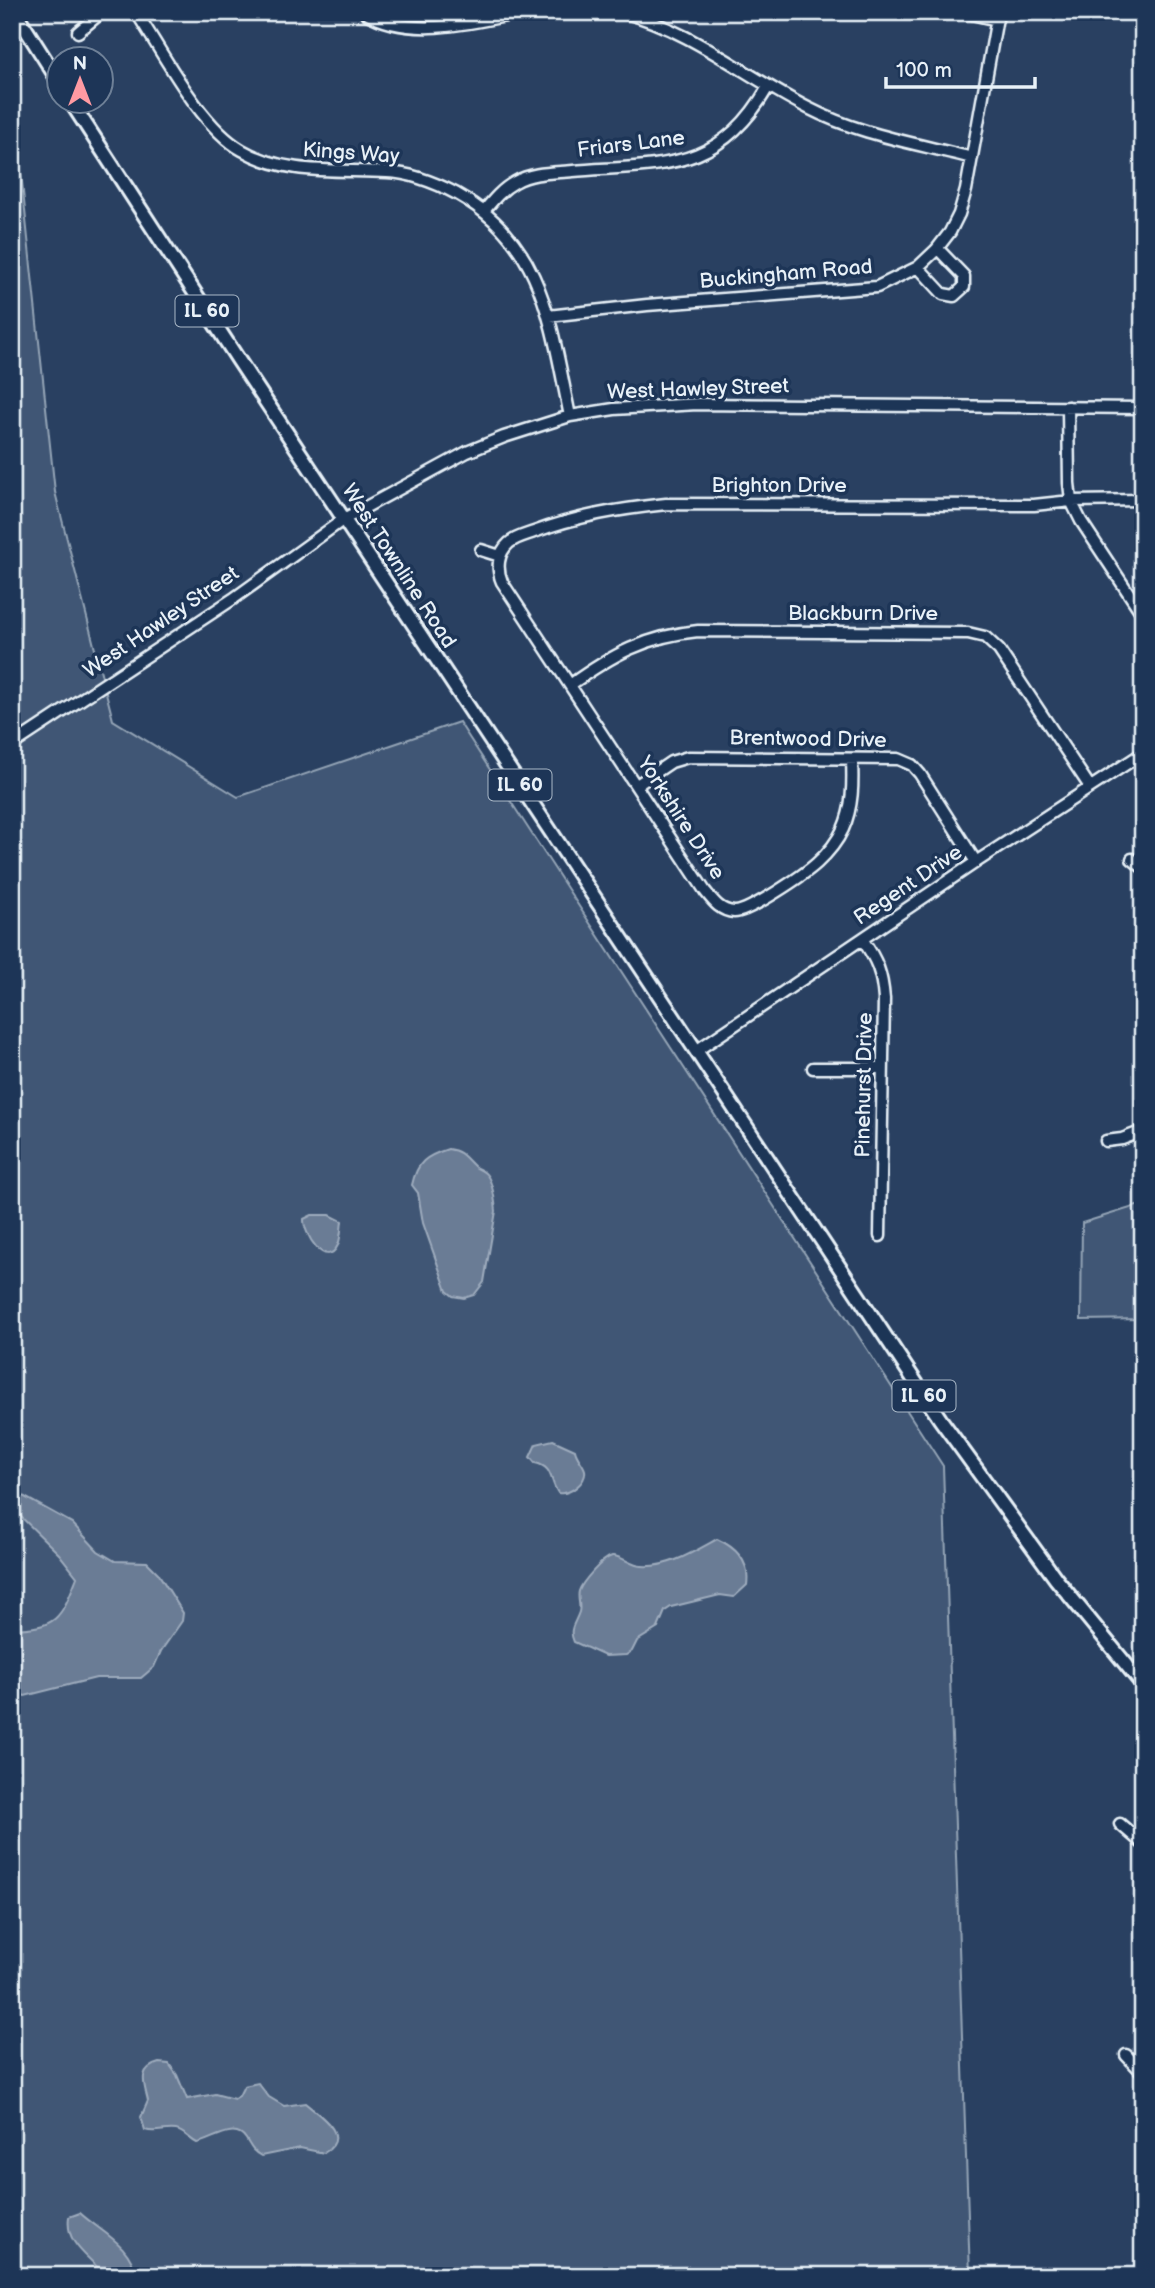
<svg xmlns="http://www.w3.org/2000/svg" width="1155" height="2288" font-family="'Balsamiq Sans',sans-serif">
<rect width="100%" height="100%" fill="#294061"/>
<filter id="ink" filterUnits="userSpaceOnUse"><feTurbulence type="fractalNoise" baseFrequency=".0143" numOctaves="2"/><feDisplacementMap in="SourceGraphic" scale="14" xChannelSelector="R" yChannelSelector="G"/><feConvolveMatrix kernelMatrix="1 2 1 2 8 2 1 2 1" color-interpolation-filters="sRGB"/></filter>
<g filter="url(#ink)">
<path fill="#415774" stroke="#94a4b6" stroke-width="2" d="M12 88 55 492 113 720 238 797 459 722 943 1466 970 2276H12Z
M1143 1204V1319L1081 1320 1082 1223Z"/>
<path fill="#6b7c95" stroke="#9dabbd" stroke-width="2" d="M448 1149C463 1151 465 1158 475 1167 478 1169 482 1170 485 1173 492 1179 495 1201 496 1211L484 1282 474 1295 464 1298 453 1296 447 1291 423 1223 418 1193 412 1185C417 1162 426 1156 448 1149Z
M312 1215H330L342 1221C341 1228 341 1238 338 1245 326 1271 303 1233 304 1219Z
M553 1440 575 1450C576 1457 583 1463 585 1470 587 1483 569 1495 558 1493 549 1480 554 1467 535 1463L530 1457 536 1444Z
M12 1490 72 1523 98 1551 115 1561 147 1562 158 1573 183 1613 182 1621 161 1651 154 1667 141 1678H96L25 1696 12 1691V1629C59 1628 61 1617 77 1577L59 1554 12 1508Z
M717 1539C737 1548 750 1563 747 1585L734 1597 720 1595 671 1607 665 1611 658 1628 637 1641 632 1651 626 1655 605 1656 574 1642C568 1629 575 1624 579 1612 581 1606 577 1598 579 1591 582 1582 603 1558 612 1556 621 1555 631 1566 642 1566 668 1568 695 1551 717 1539Z
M159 2063 169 2064 177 2075 187 2099 215 2094 234 2099 239 2096 244 2086 258 2083 269 2097 284 2106 305 2103C319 2115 353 2136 324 2153L300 2148 261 2156C252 2151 251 2147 246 2139 235 2121 211 2141 197 2143 189 2139 185 2132 176 2130 165 2128 156 2134 145 2130L141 2117 148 2101C145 2086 136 2069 159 2063Z
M80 2213C102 2233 131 2244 136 2276H105C90 2256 65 2245 69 2217Z"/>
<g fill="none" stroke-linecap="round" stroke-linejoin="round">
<g stroke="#e8f1f8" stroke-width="15">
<path id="minor" d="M136 12C163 53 200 126 242 150 287 176 337 169 387 172 411 173 436 183 457 194 545 243 551 327 570 416
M364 12C413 41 475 21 527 12
M622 12C691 30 745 76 808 108 860 135 916 143 972 158
M963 12 997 20
M78 32 102 12
M484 211C493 200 502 189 515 182 533 172 553 173 573 171 661 164 719 173 768 87
M918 267 943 294 954 296 964 287V276L938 249
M548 316 647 305 877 287 918 267 936 250 950 232 959 214 966 190 998 12
M1068 407 1069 483 1071 501 1081 521 1143 615
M481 550 500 556
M570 685C612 655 646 636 698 631L968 633 985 637 999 650 1090 787
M12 745 233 599 344 519 467 452 504 437 570 416 614 409 697 404 1143 408
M852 760C853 783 853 807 843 829 837 842 828 853 817 863 805 874 748 913 734 912 720 911 713 901 705 891L502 582C496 568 498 553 509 543 516 537 526 535 534 532 577 516 620 509 666 504L1034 505 1071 501 1143 500
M637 785 671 762 688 757 898 759 912 765 920 774 976 862
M1132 859 1143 868
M862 939C877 960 882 973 884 999L880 1236
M696 1051 976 862 1143 753
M813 1068H882
M1106 1141 1122 1139 1143 1131
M1120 1824 1143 1844
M1126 2055 1143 2073"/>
</g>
<g stroke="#e8f1f8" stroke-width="18">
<path id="major" d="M15 12 60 83
M71 102 239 361 940 1419 1056 1579 1143 1685"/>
</g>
<use href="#minor" stroke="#1d3557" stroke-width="10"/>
<use href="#major" stroke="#1d3557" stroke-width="12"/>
</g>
</g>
<g text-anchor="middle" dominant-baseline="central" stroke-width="7" stroke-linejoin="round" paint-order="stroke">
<g fill="#1d3557" stroke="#abb9c8" stroke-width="2">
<rect x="175.5" y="295.5" width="63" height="31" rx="5"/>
<rect x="488.5" y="769.5" width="63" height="31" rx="5"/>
<rect x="892.5" y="1380.5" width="63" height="31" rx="5"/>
</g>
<g font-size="19" font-weight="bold" fill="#e8f1f8">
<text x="207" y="311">IL 60</text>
<text x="520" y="785">IL 60</text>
<text x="924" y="1396">IL 60</text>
</g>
<g font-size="21" fill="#e8f1f8" stroke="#1d3557">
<text transform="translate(631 144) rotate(-7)">Friars Lane</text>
<text transform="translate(351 153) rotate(4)">Kings Way</text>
<text transform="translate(786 274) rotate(-5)">Buckingham Road</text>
<text transform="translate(698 389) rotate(-2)">West Hawley Street</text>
<text x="779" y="485">Brighton Drive</text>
<text transform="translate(399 566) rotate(57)">West Townline Road</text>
<text x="863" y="613">Blackburn Drive</text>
<text transform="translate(161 622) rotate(-34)">West Hawley Street</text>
<text transform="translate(808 739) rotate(1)">Brentwood Drive</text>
<text transform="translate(681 818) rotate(57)">Yorkshire Drive</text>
<text transform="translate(908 885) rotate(-34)">Regent Drive</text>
<text transform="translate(864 1085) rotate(-89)">Pinehurst Drive</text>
</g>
</g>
<rect width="1155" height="2288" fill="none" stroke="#1d3557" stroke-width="42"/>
<rect x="21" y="21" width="1113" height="2246" fill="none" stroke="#e8f1f8" stroke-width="2.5" filter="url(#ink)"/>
<g transform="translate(80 80)"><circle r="33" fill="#1d3557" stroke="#6e8097" stroke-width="2"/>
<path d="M0-5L12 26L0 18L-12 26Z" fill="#ff9aa2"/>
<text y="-10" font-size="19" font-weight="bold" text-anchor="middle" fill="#e8f1f8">N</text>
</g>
<path d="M886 77v10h149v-10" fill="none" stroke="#e8f1f8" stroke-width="3.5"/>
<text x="896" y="77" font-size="21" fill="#e8f1f8" stroke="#1d3557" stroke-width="5" paint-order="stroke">100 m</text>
</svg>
